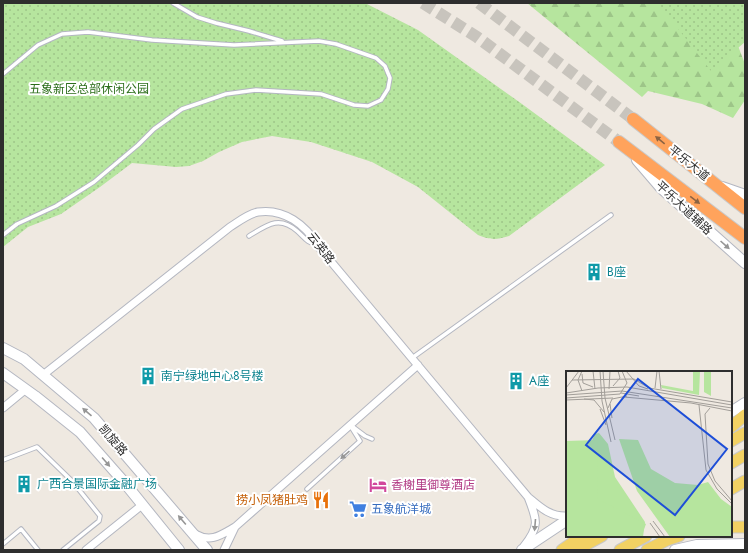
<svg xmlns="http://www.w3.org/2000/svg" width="748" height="553" font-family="Jost,'Noto Sans SC',sans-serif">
<defs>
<pattern id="forest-firs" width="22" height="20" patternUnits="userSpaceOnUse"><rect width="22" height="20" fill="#b6e59e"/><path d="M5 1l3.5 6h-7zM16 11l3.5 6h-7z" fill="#9dc588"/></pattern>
<pattern id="park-dots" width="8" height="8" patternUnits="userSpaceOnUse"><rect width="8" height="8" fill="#b6e59e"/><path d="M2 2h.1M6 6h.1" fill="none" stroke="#9dc588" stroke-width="1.8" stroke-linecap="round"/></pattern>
</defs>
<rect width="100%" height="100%" fill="#efe9e1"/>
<path fill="url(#forest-firs)" d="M527 3H718L735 38 745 64V100L733 118 702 104 648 91 642 97Z"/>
<path fill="url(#park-dots)" d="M3 3H365L418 30 522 104 605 165 509 236C495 240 491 240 478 235L418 187 372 162 311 142 272 136 242 142 219 152 203 161 189 166 176 167 132 163 100 187 61 214 28 227 3 247Z
M658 3H745V42L711 71Z"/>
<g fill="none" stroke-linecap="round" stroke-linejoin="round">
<path stroke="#c8c4bd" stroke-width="12" stroke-dasharray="12 6" stroke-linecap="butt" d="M423 3 477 37 619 142
M479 3 633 119"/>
<g stroke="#b4b7c1" stroke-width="5.5">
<path id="lane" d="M173 3 197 17 216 23 249 31 282 41
M3 74 38 45 62 34 88 32 152 40 234 45 319 41 336 44 376 58 385 66 390 78 388 89 381 100 368 106 354 105 321 94 256 90 226 94 182 109 154 129 138 145 94 182 56 206 17 224 3 235
M249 236C267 225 279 215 297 231 305 238 306 242 317 245
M412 358 611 215
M353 427 365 436 372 439
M3 460 37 447 72 481 100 516 99 521 63 550
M307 489 360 441 350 425
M3 544 21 529 38 550"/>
</g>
<g stroke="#b4b7c1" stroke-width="9">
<path id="street" d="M43 375 230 227C238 222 248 214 258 212 284 208 306 225 318 246L528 497C540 507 550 517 567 516
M3 408 26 389
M195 534C211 543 221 535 235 527L418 365
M524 546C540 526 537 520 528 497
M86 550 142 505
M224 550 235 527"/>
</g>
<g stroke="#b4b7c1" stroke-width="12">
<path id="secondary" d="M637 160 661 188 745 263
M722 187 745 195
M3 348 24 359 94 418 207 550
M3 373 35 396 80 432 124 482 179 550
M731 412 745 403
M522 550 567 520
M675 550 697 545 745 544"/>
</g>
<g stroke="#c9c9c9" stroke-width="13">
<path id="primary" d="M731 427 745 415
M731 441 745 433
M731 463 745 455
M731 489 745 481
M731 527H745
M562 550 582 536
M576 550 602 536
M620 550 646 536
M647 550 667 540 679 536"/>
</g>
<g stroke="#c9c9c9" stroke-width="14">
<path id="highway" d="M633 119 745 208
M619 142 745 238"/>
</g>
<use href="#lane" stroke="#fff" stroke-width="3.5"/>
<use href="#street" stroke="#fff" stroke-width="7"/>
<use href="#secondary" stroke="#fff" stroke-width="10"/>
<use href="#primary" stroke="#f2d163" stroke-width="11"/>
<use href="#highway" stroke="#ffa35c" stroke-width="12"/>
</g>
<defs><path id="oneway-solid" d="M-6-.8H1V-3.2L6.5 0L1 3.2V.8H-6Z"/></defs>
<g fill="#8c6343">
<use href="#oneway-solid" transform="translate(660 140) rotate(-141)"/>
<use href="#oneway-solid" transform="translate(695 200) rotate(37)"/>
</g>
<g fill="#969696">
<use href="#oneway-solid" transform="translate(725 245) rotate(42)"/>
<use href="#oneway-solid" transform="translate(87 412) rotate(-139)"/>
<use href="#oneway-solid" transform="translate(345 455) rotate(138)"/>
<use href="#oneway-solid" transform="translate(106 462) rotate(49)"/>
<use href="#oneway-solid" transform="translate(182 520) rotate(-130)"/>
<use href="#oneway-solid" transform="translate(535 525) rotate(95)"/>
</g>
<defs>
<g id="building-bare" transform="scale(1.38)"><path d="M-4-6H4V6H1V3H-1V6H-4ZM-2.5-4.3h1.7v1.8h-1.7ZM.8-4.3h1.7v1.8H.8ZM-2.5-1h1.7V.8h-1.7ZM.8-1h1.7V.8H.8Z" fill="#0f9aa8" stroke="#fff" stroke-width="2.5" paint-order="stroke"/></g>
<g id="hotel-bare" transform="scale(1.38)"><path d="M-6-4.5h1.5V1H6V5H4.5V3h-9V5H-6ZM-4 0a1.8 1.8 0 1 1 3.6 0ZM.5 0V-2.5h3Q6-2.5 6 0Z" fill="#d1479c" stroke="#fff" stroke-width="2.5" paint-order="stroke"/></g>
<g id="restaurant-bare" transform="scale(1.38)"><path d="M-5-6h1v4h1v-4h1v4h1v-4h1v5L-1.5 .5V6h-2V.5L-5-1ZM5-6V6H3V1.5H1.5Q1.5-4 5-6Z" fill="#e8710a" stroke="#fff" stroke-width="2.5" paint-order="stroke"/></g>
<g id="supermarket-bare" transform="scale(1.38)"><path d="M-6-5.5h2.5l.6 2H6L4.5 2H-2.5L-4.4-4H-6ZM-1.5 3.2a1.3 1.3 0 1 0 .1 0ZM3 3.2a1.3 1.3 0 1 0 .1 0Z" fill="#3f7fe0" stroke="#fff" stroke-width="2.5" paint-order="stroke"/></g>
</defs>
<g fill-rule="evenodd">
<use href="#building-bare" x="594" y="272"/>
<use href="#building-bare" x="148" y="376"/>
<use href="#building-bare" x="516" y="381"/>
<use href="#building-bare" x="24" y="484"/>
<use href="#hotel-bare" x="378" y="485"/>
<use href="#restaurant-bare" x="321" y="500"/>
<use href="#supermarket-bare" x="358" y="509"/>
</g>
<g text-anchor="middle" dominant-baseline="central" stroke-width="4" stroke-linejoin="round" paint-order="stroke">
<g font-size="12" fill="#2c6e1b" stroke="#fff">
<text x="89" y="89">五象新区总部休闲公园</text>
</g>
<g font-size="12" fill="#2e2e2e" stroke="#fff">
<text transform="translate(689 163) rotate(39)">平乐大道</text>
<text transform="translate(684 208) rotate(43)">平乐大道辅路</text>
<text transform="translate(321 248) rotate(52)">云英路</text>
<text transform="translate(113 440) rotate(49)">凯旋路</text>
</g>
<g font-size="12" fill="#0d838f" stroke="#fff" text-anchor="start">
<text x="607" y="272">B座</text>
<text x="161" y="376">南宁绿地中心8号楼</text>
<text x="529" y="381">A座</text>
<text x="37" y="484">广西合景国际金融广场</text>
</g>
<g font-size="12" fill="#b23c85" stroke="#fff" text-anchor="start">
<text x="391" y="485">香榭里御尊酒店</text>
</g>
<g font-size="12" fill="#c56008" stroke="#fff" text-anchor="end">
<text x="308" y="500">捞小凤猪肚鸡</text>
</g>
<g font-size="12" fill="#366cbe" stroke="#fff" text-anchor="start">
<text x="371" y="509">五象航洋城</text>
</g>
</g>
<g transform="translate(566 371)">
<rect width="166" height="166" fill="#efe9e1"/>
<path d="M33 62 42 73 49 106 79 151 77 166H0L24 74 29 63Z" fill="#b6e59e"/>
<path d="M127 0H134L133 24 96 17 95 14 127 20ZM138 0H145V25L138 21ZM53 68 72 69 85 98 109 112 132 114 142 111 155 128 166 136V166H104L71 120ZM31 69 32 128 80 153 75 166H0V70Z" fill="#b6e59e"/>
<path fill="none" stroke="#a29e99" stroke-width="1" d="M27 0 29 18M34 0 36 30 45 71M37 0 39 27 49 69M60 0 73 15 82 18M93 0 95 18M16 3 17 12 27 16M6 9 68 8 83 17 166 31M47 15 54 7 52 0M0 17 13 0M89 17 91 0M43 18 44 0M16 20 12 9 16 0M0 22 32 17 61 16 166 34M55 22 73 25M0 24 56 20 166 37M58 26 125 32 166 40M0 27 54 23 61 12 56 0M18 28 28 29 38 41M0 29 47 27M44 33 46 47M133 34 140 99 151 118 166 133M42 37 46 28 61 25M144 37 139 43 142 93 149 110 166 130M34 38 40 54M87 150 99 166M84 152 94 166"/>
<path fill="#1d4ed8" fill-opacity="0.15" stroke="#1d4ed8" stroke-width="2" d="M72 8 161 78 109 144 20 74Z"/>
<rect width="166" height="166" fill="none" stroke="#2e2e2e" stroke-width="2"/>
</g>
<rect width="748" height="553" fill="none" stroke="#2e2e2e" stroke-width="8"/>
</svg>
